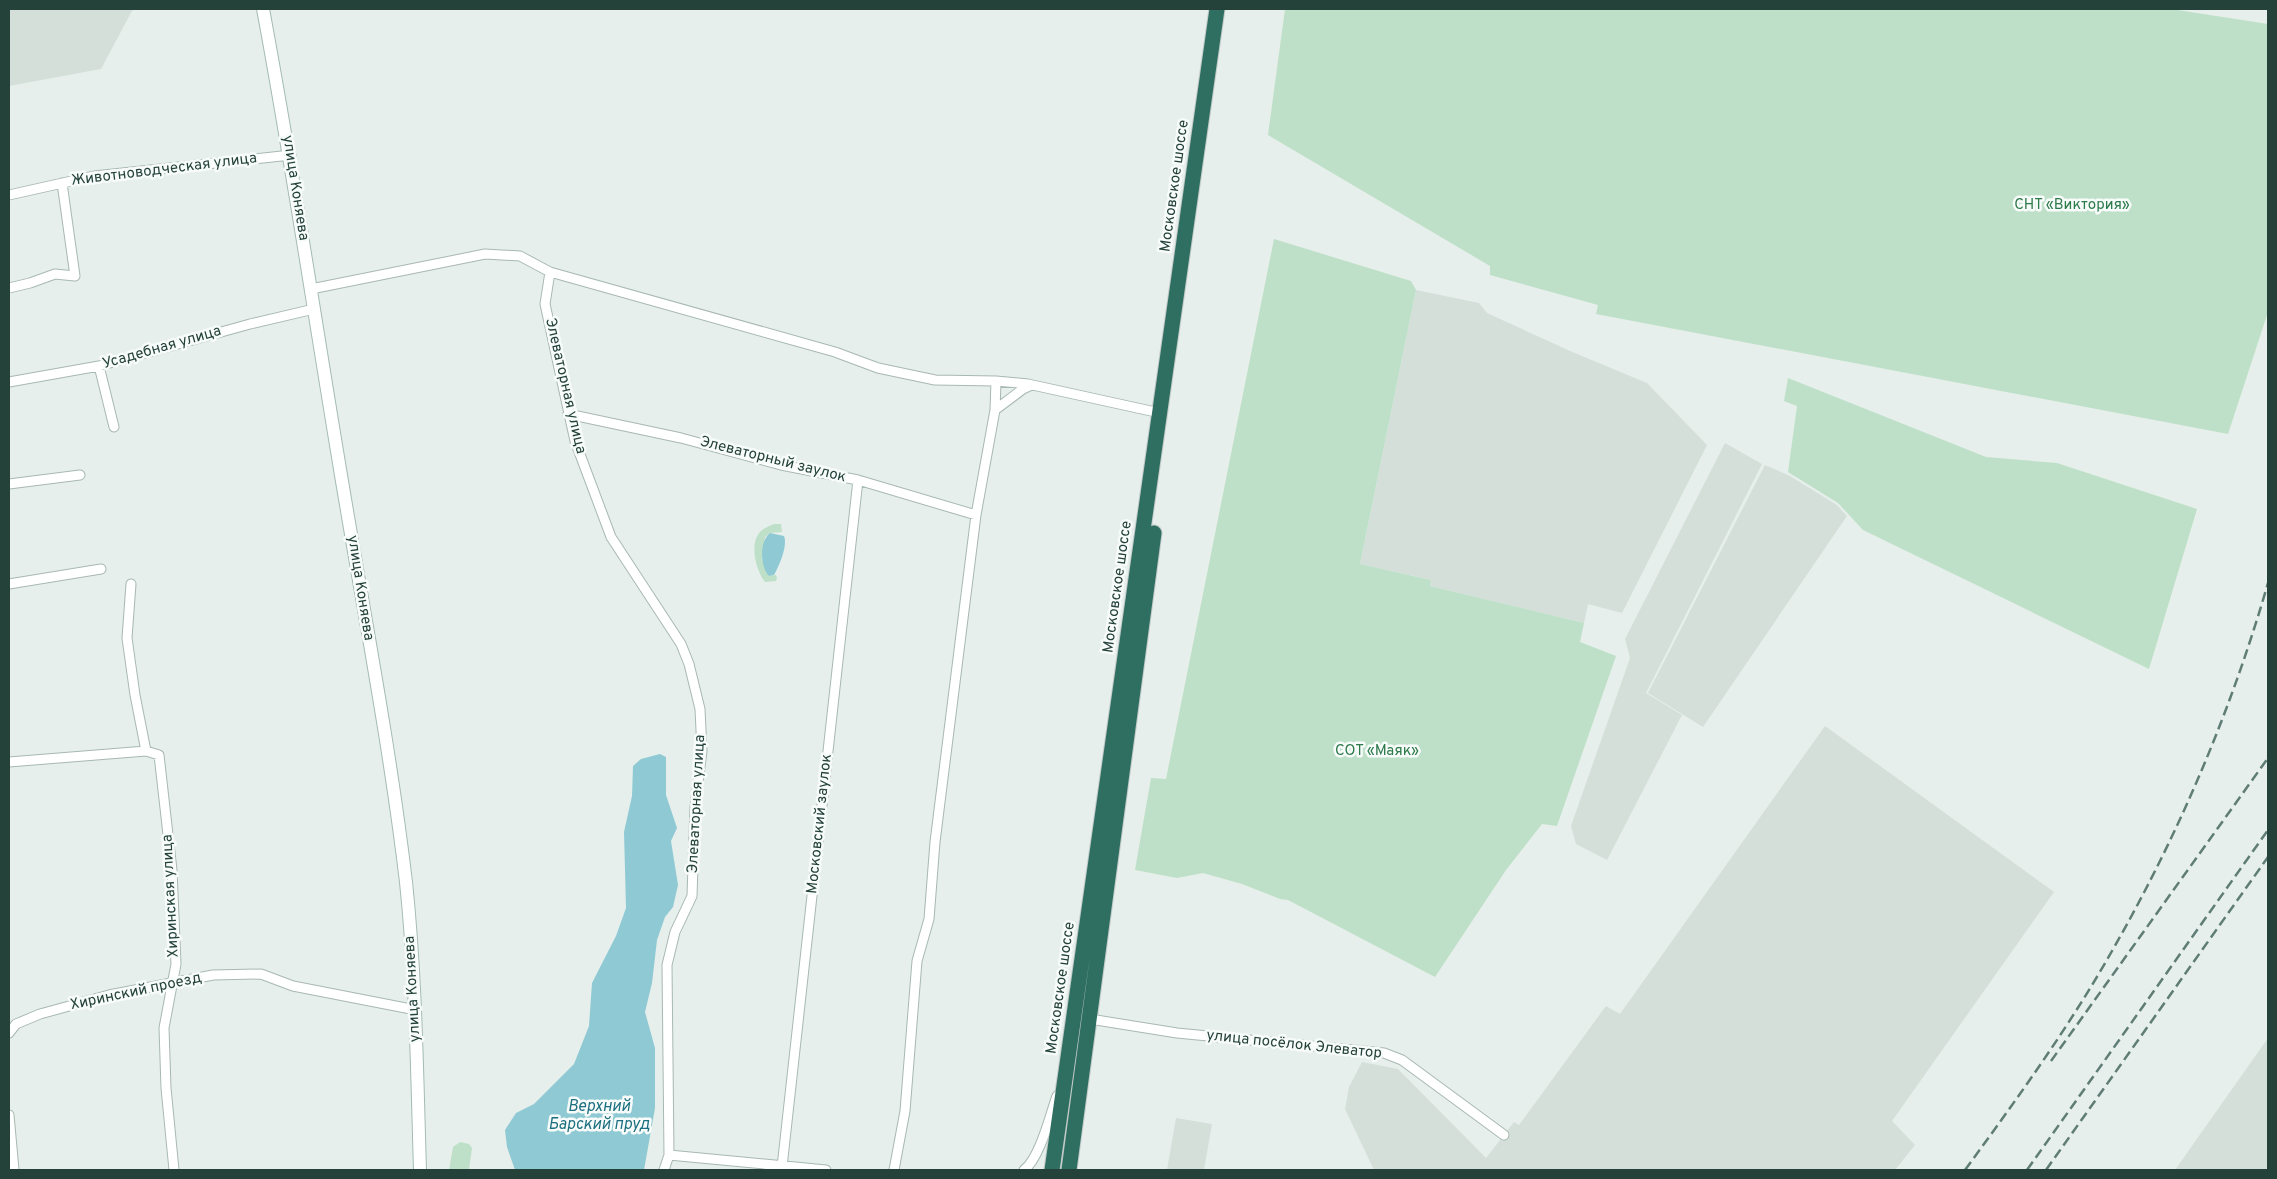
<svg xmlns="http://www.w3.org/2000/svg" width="2277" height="1179" font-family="Overpass,sans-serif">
<rect width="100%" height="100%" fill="#e6efeb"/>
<path fill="#d4dfda" d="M9 9H133L101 69 9 86Z
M1416 290 1479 303 1487 313 1570 351 1647 383 1707 445 1622 613 1588 604 1584 623 1430 586 1431 580 1360 564Z
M1725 443 1762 464 1646 693 1682 715 1607 860 1576 844 1571 826 1630 658 1625 639Z
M1765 465 1790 476 1837 505 1847 516 1703 727 1648 693Z
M1825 726 2054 892 1892 1121 1915 1145 1895 1170H1374L1345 1109 1349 1087 1362 1062 1398 1069 1486 1158 1514 1122 1519 1125 1606 1006 1620 1014Z
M2268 1038V1170H2175Z
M1176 1118 1212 1124 1204 1170H1167Z"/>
<path fill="#bfe0c8" d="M1285 9H2171L2268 24V312L2228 434 1596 314 1598 305 1490 275V266L1268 135Z
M1274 239 1411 281 1416 290 1360 564 1431 580 1430 586 1584 623 1580 642 1616 656 1557 826 1542 824 1506 870 1435 977 1288 900 1280 899 1242 884 1203 873 1177 878 1135 870 1151 778 1166 779Z
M1788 378 1986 457 2057 463 2197 509 2149 669 1863 530 1838 503 1788 472 1797 406 1784 401Z
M774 524H781L782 532 770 533 765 537 762 559 769 576 776 575 777 578 776 581 765 582C756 571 749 544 760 532 764 528 769 526 774 524Z
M460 1142 469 1144 472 1148 469 1170H449L453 1147Z"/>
<path fill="#8ec9d4" d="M770 533 784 536C788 546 779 566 774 575L769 576C760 566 759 542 770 533Z
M660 754 666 757V795L677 828 671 841 678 885 673 907 665 917 657 940 652 983 645 1012 655 1048V1108L644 1170H515L507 1147 505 1130 516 1113 534 1104 574 1064 589 1026 592 983 616 936 626 908 624 832 632 796 633 766 641 759Z"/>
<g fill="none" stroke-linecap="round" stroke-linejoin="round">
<g stroke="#a8b8b2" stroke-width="11">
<path id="street" d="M9 195 94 176 291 155
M550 272 545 304 575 441 611 537 681 644 689 664 700 709 702 751 695 807 692 896 675 932 667 965 669 1155
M9 288 30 283 55 274 75 276 62 183
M311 289 485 254 520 256 550 272 835 352 878 368 935 380 996 381 1028 384 1160 413
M99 366 114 427
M9 382 99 366 250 324 314 309
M995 410 1023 389 1032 385
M568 414 681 438 781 465 858 480 976 515
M9 484 80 475
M9 584 101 569
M131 584 127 638 135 695 146 751 159 755 172 870 176 964 164 1028 166 1088 174 1170
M9 762 146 751
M1090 1019 1177 1033 1384 1053 1402 1060 1504 1135
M9 1033 16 1024 40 1014 109 995 213 975 261 974 293 986 416 1010
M9 1115 14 1170
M782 1167 858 480
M664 1170 669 1155 826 1170
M894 1170 905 1111 917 961 929 919 935 842 976 515 995 410 996 381
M1024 1170C1040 1158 1050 1115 1057 1096"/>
</g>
<g stroke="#a4bbb3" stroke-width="14">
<path id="secondary" d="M263 9C291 158 313 307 338 457 361 598 389 739 406 882 416 977 417 1074 420 1170"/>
</g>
<g stroke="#c2cac8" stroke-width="17">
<path id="highway" d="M1052 1170 1217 9
M1069 1170 1154 533"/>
</g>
<use href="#street" stroke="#fff" stroke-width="9"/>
<use href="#secondary" stroke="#fff" stroke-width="12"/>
<use href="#highway" stroke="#2f6f62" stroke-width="15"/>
<path stroke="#5f7d75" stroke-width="2.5" stroke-dasharray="10 5" stroke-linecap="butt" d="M2051 1061 2268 758
M1965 1170C2017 1099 2069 1027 2112 951 2179 834 2231 711 2268 583
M2027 1170 2268 830
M2046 1170 2268 857"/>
</g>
<g text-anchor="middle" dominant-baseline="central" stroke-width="5" stroke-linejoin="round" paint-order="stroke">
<g font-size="15" fill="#24423a" stroke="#f7fbf9">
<text transform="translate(164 170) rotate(-7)">Животноводческая улица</text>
<text transform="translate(1175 186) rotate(-82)">Московское шоссе</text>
<text transform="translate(295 188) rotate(81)">улица Коняева</text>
<text transform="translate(162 348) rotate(-16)">Усадебная улица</text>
<text transform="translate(565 386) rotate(77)">Элеваторная улица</text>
<text transform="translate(773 460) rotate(14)">Элеваторный заулок</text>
<text transform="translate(1118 587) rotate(-82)">Московское шоссе</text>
<text transform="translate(360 588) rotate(81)">улица Коняева</text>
<text transform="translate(697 804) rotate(-87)">Элеваторная улица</text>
<text transform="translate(820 824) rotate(-84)">Московский заулок</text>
<text transform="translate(171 896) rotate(-93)">Хиринская улица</text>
<text transform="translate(1061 988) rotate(-82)">Московское шоссе</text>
<text transform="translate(413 989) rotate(-93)">улица Коняева</text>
<text transform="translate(136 992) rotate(-12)">Хиринский проезд</text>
<text transform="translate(1294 1045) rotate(6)">улица посёлок Элеватор</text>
</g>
<g font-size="15" fill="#2d7a4b" stroke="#f7fbf9">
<text x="2072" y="205">СНТ «Виктория»</text>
<text x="1377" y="751">СОТ «Маяк»</text>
</g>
<g font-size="16" font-style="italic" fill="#1c6f80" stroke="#f7fbf9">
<text x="599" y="1107">Верхний<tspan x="599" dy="18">Барский пруд</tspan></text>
</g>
</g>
<rect width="2277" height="1179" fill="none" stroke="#24423a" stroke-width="20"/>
</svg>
